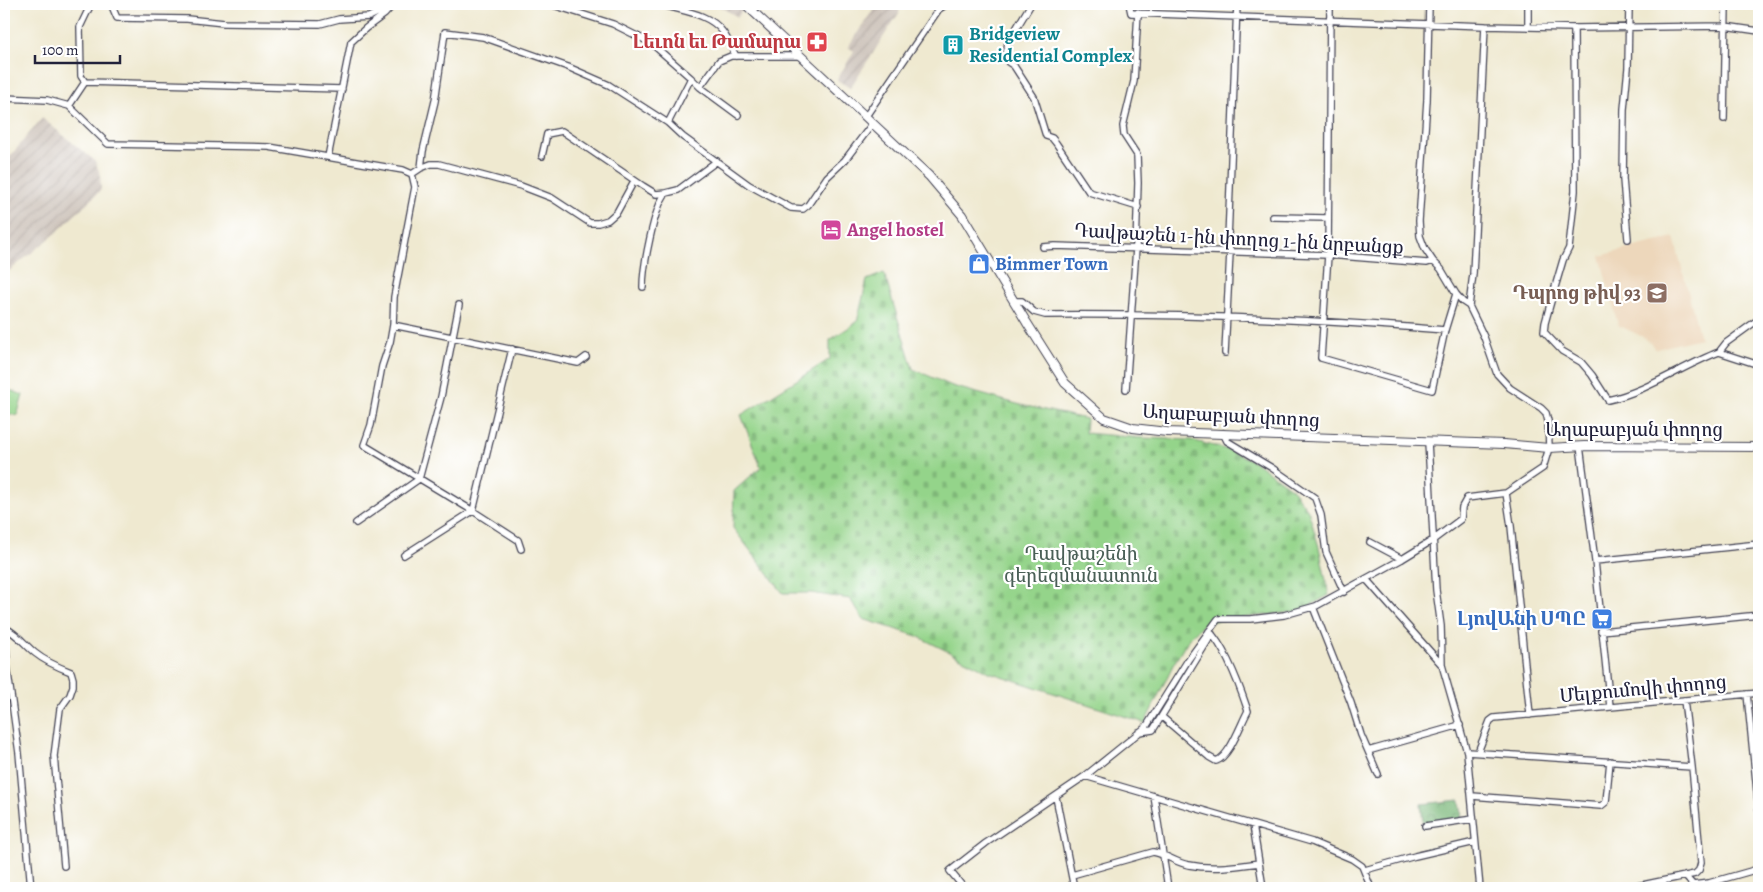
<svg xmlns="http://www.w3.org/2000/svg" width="1763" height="892" font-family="Alegreya,'Noto Serif Armenian',serif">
<defs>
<pattern id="industrial-furrows" width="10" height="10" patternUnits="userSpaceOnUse" patternTransform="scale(1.25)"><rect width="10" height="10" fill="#ccc2b9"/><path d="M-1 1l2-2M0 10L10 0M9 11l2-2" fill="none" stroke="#afa6a0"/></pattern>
<pattern id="forest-crowns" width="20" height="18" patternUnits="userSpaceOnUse" patternTransform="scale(1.25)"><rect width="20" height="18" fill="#77b676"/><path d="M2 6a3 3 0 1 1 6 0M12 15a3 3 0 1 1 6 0" fill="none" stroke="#619462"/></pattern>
<pattern id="cemetery-stones" width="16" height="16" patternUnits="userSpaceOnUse" patternTransform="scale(1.25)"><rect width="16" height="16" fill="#94d48a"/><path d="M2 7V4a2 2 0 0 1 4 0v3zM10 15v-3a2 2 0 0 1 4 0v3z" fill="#7fb678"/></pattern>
</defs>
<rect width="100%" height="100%" fill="#fff"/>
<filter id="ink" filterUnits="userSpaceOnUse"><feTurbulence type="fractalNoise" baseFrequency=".02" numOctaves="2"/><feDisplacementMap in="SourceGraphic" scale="10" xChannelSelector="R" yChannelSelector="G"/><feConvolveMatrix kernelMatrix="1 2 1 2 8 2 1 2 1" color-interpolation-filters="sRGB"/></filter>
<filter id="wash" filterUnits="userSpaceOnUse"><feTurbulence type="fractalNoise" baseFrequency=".0096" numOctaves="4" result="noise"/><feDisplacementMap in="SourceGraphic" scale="20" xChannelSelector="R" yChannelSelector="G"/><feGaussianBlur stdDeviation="1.12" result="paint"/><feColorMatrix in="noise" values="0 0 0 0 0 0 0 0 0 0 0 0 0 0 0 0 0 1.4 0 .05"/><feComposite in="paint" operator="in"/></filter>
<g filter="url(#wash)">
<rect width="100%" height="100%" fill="#efe9d0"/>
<path fill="#edd7bb" d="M1674 237 1700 338 1656 349 1645 338 1618 325 1600 256Z"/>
<path fill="url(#industrial-furrows)" d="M715 4H732L742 10 738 17Z
M877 4 900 7 899 13 850 88 837 80 854 51 848 47Z
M42 118 95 161 100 174 101 190 55 234 4 275V164Z"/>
<path fill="#94d48a" stroke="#5b7b62" d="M4 388 23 395 17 416 4 412Z"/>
<path fill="url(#forest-crowns)" stroke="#4c6c58" d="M1460 800 1462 819 1423 822 1421 804Z"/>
<path fill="url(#cemetery-stones)" stroke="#5b7b62" d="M884 273 913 369 952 386 1017 404 1086 419 1085 433 1142 438 1191 440 1229 450 1255 462 1291 488 1308 510 1319 547 1329 595 1300 611 1206 622 1190 637 1173 665 1145 723 989 672 917 636 863 619 850 599 811 593H783L733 528 734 491 761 467 741 415 830 359V340L857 322 867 280Z"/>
</g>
<g filter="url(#ink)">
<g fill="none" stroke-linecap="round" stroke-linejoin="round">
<g stroke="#414051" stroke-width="8">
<path id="minor" d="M111 4 117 18 187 19 224 23 320 24 339 19 369 17 391 6
M550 4 613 24 651 43 691 78
M660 4C680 11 709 13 722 31 728 38 731 48 736 56
M1031 4 1008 42 1006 56 1008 62 1014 66 1034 97 1046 136 1052 138 1056 143 1089 192 1138 207
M1129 4 1131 13 1485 26 1574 28 1725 26 1759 31
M1330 4 1328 255 1321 358 1432 390 1445 330
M1528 27V4
M1574 28 1575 191 1569 248 1563 260 1553 294 1545 323 1544 332 1562 351 1581 362 1592 375 1608 400C1648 391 1682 366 1719 352L1759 365
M85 82 81 76 80 27 91 4
M700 87 738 115
M4 98 47 100 69 106 108 144 269 147 403 170 412 174
M69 106 85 82 342 89
M866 116 939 9 947 4
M1724 119 1726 4
M668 123 691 78 700 87 719 61 731 56H800
M542 156 547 134 562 131 643 186 656 194 666 193C654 207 643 267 643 287
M328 157 351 42 366 28 385 14 391 7
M421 168 431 164H439L521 186 552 198 590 223H598L608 220 617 212 634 181
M412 174 421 168 423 151 435 101 445 32 483 37 568 67 609 85 668 123 683 137 749 185 791 208 803 209 808 205 827 177 845 160 873 123
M412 174 415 187 394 297 393 325 390 342 382 366 371 425 364 445 473 511 518 540 521 549
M666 193 678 190 717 161
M1273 217 1328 218
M1628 239 1623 179 1624 109 1628 68 1629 4
M1043 247 1055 246 1328 255 1427 263 1433 261
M1014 301H1022L1034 312 1045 315C1178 314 1312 319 1445 330L1456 294
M1469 306 1473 274 1485 26
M393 325 578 363 586 357
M1719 352 1726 343 1759 319
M1225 353 1230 252 1228 239 1229 214 1237 4
M1126 389 1136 248 1138 183 1137 155 1124 135 1123 126 1134 81 1138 12
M1223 433 1227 441 1272 468 1315 498 1321 515 1326 552 1344 592
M1428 442 1436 590 1441 626 1442 665
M1580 446 1595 561 1610 707
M1506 493 1511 526 1530 715
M356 523 419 479 441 397 459 305
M1370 542 1402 559
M404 555 473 511 512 349
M1595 561 1759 544
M1366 579 1442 665 1467 752 1480 888
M1313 607 1351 703 1361 735 1378 774
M4 625 5 628C18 634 25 645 35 653 46 662 58 667 71 672L73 679V686L70 695 60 709 54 756 64 866
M5 628 7 666 19 753 31 888
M1601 631 1759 615
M1747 694 1759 811
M1162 717 1209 757 1216 761C1230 757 1241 723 1248 711 1240 687 1226 648 1209 631
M1139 732 1153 730 1212 634
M1368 751 1460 725
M1467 752 1692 767
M1478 752 1490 721 1494 718 1759 693
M1085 776 1312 842 1352 859 1362 866 1371 888
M1154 796 1168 888
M1472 796 1601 806 1606 802 1610 761
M1056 797 1074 888
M1253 825 1263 888
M1425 826 1473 819
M1365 870 1415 856 1475 842
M1072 875 1153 852C1166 854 1176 863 1189 865 1213 870 1235 866 1259 863
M1685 876 1693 885 1709 883 1758 869 1759 868
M964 888 950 871 986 843 1085 776 1146 727 1188 660 1218 619H1251L1284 615 1316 606 1402 559 1433 540 1461 519 1462 507 1467 498 1506 493 1543 468 1549 448 1548 421 1546 413 1541 408 1510 388 1497 374 1484 337 1469 306 1463 302 1456 294 1441 269 1433 261 1425 249 1420 236 1419 221 1427 100 1429 4
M1363 888 1370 887
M1628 888 1695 874 1699 870 1701 863 1692 767 1684 700"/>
</g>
<g stroke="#414051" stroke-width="10">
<path id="tertiary" d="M745 4 929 176 962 215 1027 323 1065 383 1104 418 1133 428 1167 432 1504 444 1549 448 1584 446 1759 447"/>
</g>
<use href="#minor" stroke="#fff" stroke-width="5.5"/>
<use href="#tertiary" stroke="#fff" stroke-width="8"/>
</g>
</g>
<defs>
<g id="pharmacy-square" transform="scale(1.125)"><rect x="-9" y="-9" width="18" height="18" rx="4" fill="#e0444e" stroke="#fff"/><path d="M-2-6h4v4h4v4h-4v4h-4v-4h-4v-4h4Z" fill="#fff"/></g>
<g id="building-square" transform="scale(1.125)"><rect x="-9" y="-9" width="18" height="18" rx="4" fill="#0f9aa8" stroke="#fff"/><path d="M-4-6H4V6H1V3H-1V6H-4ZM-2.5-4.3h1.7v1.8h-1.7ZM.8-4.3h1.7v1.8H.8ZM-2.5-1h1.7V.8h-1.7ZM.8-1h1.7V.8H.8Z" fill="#fff"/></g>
<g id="hotel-square" transform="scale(1.125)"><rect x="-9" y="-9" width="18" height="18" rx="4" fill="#d1479c" stroke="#fff"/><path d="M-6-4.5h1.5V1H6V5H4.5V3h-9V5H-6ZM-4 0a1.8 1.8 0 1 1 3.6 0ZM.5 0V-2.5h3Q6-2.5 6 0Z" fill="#fff"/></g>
<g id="shop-square" transform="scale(1.125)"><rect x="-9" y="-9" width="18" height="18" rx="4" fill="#3f7fe0" stroke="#fff"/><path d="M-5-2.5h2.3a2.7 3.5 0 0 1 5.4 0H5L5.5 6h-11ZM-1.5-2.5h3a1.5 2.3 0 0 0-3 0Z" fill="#fff"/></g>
<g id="school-square" transform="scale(1.125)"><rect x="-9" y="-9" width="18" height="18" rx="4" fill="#8d6e63" stroke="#fff"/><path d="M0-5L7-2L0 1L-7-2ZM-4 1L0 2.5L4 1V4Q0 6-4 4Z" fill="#fff"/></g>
<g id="supermarket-square" transform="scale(1.125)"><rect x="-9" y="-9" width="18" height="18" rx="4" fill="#3f7fe0" stroke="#fff"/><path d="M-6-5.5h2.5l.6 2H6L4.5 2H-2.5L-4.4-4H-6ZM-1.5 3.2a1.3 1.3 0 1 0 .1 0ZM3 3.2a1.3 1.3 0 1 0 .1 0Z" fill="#fff"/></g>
</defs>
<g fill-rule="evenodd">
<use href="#pharmacy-square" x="817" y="42"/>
<use href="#building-square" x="953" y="45"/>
<use href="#hotel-square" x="831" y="230"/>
<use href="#shop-square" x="979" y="264"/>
<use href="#school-square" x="1657" y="293"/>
<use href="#supermarket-square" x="1602" y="619"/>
</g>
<g text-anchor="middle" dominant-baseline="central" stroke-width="4.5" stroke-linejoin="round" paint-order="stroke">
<g font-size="19" font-weight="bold" fill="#0d838f" stroke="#fff" text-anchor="start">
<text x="969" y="34">Bridgeview<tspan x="969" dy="22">Residential Complex</tspan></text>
</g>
<g font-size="19" font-weight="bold" fill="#be3a42" stroke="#fff" text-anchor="end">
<text x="801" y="42">Լեւոն եւ Թամարա</text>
</g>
<g font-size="19" font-weight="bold" fill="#b23c85" stroke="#fff" text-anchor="start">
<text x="847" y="230">Angel hostel</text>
</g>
<g font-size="19" fill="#22223b" stroke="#fff">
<text transform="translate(1239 239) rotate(3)">Դավթաշեն 1-ին փողոց 1-ին նրբանցք</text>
<text transform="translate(1231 416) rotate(3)">Աղաբաբյան փողոց</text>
<text x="1634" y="430">Աղաբաբյան փողոց</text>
<text transform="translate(1643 689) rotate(-5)">Մելքումովի փողոց</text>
</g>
<g font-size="19" font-weight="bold" fill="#366cbe" stroke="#fff" text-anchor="start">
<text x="995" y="264">Bimmer Town</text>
<text x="1586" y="619" text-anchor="end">ԼյովԱնի ՍՊԸ</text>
</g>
<g font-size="19" font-weight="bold" fill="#785e54" stroke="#fff" text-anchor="end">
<text x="1641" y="293">Դպրոց թիվ 93</text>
</g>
<g font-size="19" fill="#4a6057" stroke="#fff">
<text x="1081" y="554">Դավթաշենի<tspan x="1081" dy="22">գերեզմանատուն</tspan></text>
</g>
</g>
<rect width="1763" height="892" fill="none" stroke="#fff" stroke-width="20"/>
<path d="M35 55v8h85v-8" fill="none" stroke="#22223b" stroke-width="2.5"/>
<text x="42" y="55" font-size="15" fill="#22223b" stroke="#ffffff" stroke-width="4" paint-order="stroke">100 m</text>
</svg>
